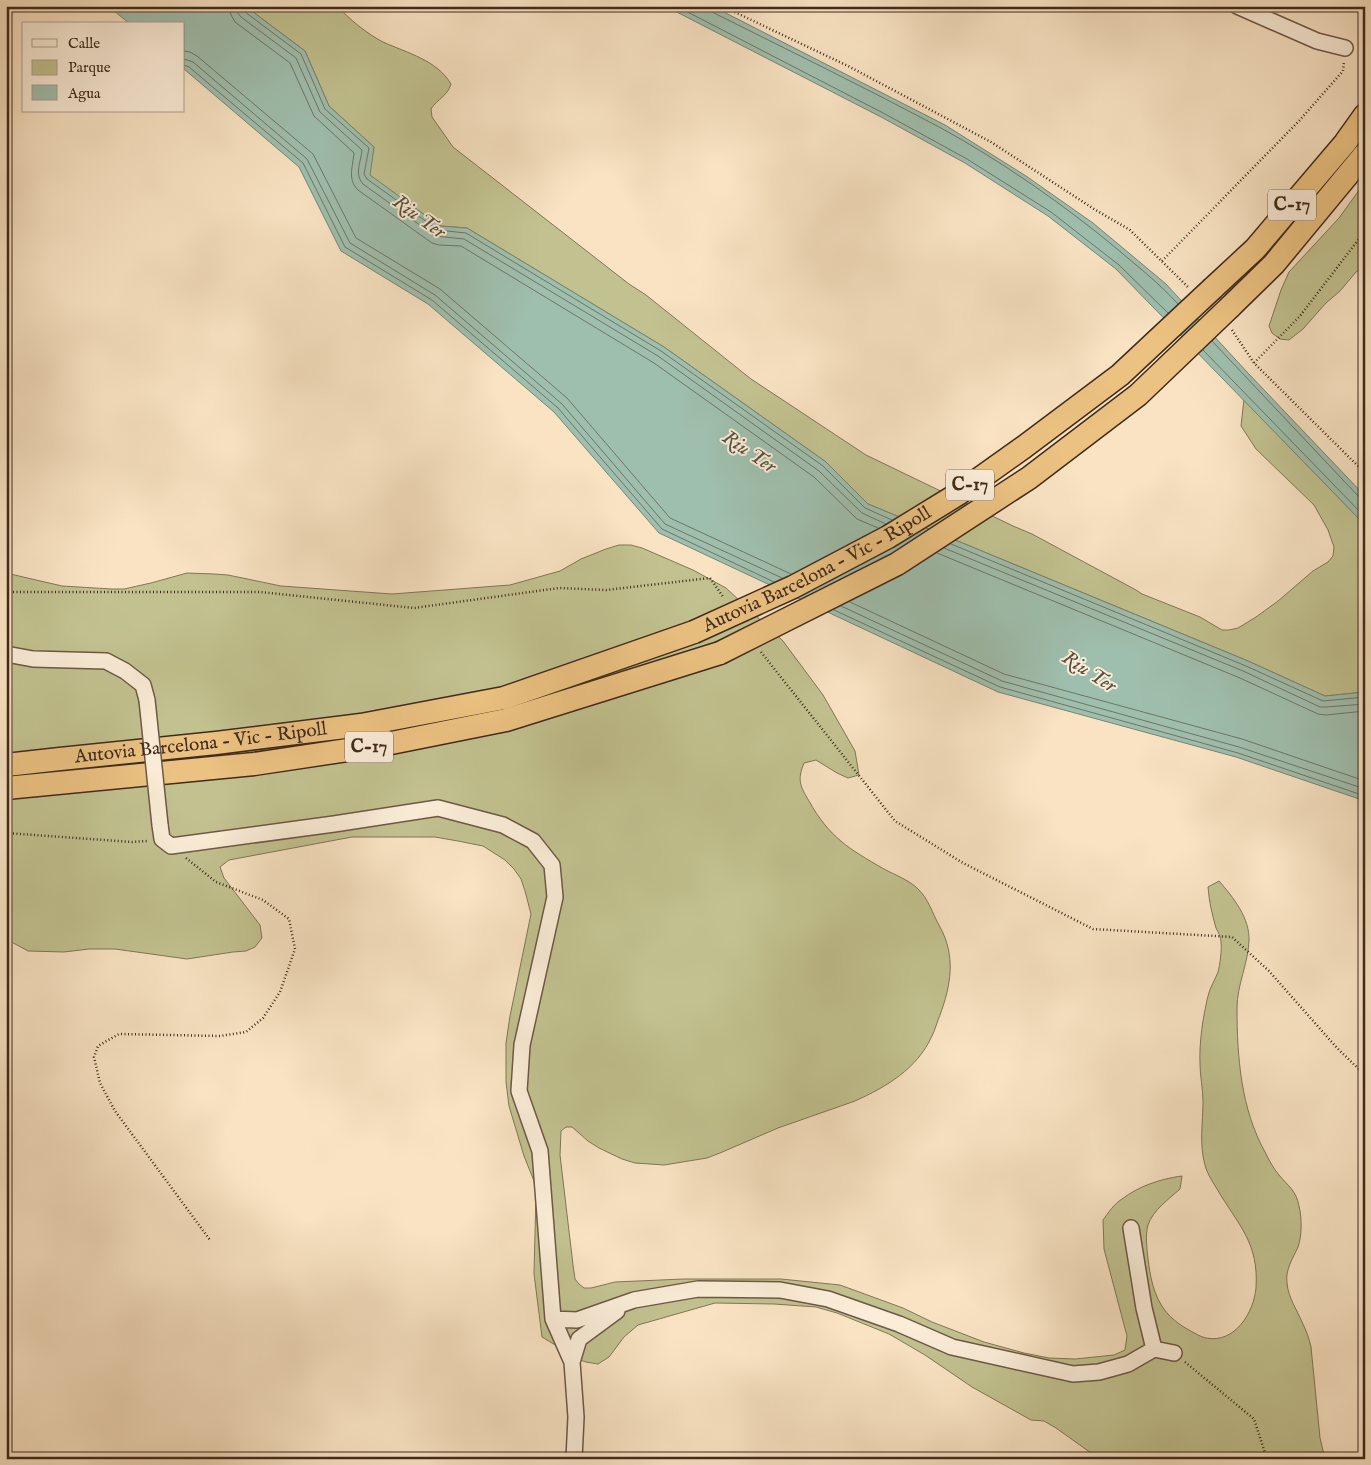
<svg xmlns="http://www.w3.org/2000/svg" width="1371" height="1465" font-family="'IM FELL English',serif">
<rect width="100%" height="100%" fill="#f9e3c3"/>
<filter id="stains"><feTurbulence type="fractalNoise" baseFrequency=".004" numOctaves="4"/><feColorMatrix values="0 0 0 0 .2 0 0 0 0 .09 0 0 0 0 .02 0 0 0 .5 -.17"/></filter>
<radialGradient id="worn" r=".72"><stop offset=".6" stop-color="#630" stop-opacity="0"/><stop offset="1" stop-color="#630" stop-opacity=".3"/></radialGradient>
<path fill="#c2c290" stroke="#817656" d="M245 6H338C347 18 369 35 383 42 407 53 437 60 451 84 447 97 438 98 431 109L432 117 453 147 629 284 646 295 751 379 866 455 1013 526 1032 534 1136 590 1142 594 1200 617 1222 630H1229L1238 628 1256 617 1278 601 1313 571 1328 562 1333 556 1334 547 1328 530 1314 505 1256 449 1241 426 1244 399 1365 525V692L1325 696 1248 661 868 504 826 462 664 347 467 228 440 226 369 175 374 147 329 106 305 51Z
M1365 182V266L1356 272 1340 291 1326 303 1303 329 1289 340 1280 339 1272 333 1269 326 1281 290 1289 272 1339 218Z
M619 545H631L642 548 693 570 726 588 783 641 823 695 855 751 859 775 848 778 837 773 816 760 804 763C797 780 800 786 809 801 829 837 849 849 884 869 895 875 907 879 917 888 929 899 932 913 940 927 956 956 951 985 940 1015 937 1022 935 1030 932 1036 917 1069 886 1087 855 1101L778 1128 720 1153 707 1158 664 1165 635 1163 622 1159 599 1148 588 1141 572 1127H566L561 1131 560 1155 573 1265 575 1279 579 1284 584 1288H591L615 1282 683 1279H781L840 1285 903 1308 932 1322 984 1342 1024 1353 1049 1358 1075 1359 1114 1355 1125 1350 1127 1336 1104 1249 1103 1220C1108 1213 1114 1204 1122 1199 1139 1186 1160 1179 1182 1176L1180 1189C1169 1199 1153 1210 1148 1225 1145 1236 1147 1248 1148 1259 1152 1291 1159 1314 1189 1330 1194 1333 1201 1337 1206 1338 1235 1344 1254 1312 1256 1288 1259 1242 1238 1225 1217 1189 1212 1181 1207 1173 1205 1165 1199 1144 1203 1123 1203 1101 1203 1089 1200 1076 1200 1064 1199 1042 1203 1017 1208 996 1210 987 1215 980 1218 972 1220 965 1222 949 1221 942 1221 937 1218 932 1216 928 1212 914 1209 901 1208 887L1219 881C1233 897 1250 918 1249 941 1248 964 1237 985 1237 1008 1237 1057 1241 1109 1265 1152 1269 1160 1273 1168 1279 1175 1288 1186 1296 1190 1299 1206 1302 1218 1302 1236 1298 1247 1293 1258 1285 1270 1287 1283 1288 1297 1297 1310 1302 1322 1306 1330 1309 1338 1311 1347L1320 1438 1325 1459H1097L1091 1453 1056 1428 1044 1421 1031 1420 972 1387 925 1355 889 1334 837 1313 816 1307 774 1304 715 1303 638 1325 624 1337 609 1357 598 1364 586 1362 580 1360 542 1337 534 1274 536 1193 534 1181 524 1156 509 1106 506 1082V1043L510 1016 531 914 525 891 521 879 514 869 505 860 483 846 458 841 435 837H352L229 860 220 867 224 878 260 925 262 938 255 947 246 951 233 952 187 959 115 949H89L64 952 28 951 6 939V573L62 586 112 589H124L151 583 187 573 214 574 228 575 281 586 392 594 510 585 560 571 581 559 606 549Z"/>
<path fill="#9fbfae" stroke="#798374" d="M108 6H245L305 51 329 106 374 147 370 175 440 226 467 228 664 347 826 462 868 504 1248 661 1325 696 1365 692V801L1236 757 998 692 659 533 554 412 428 304 341 251 299 167 184 69V24H130Z
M665 6H712L945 125 1026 176 1093 223 1166 284 1247 372 1365 496V525L1116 269 1048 216 965 163 883 118Z"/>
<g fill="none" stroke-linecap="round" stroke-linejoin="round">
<path stroke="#707465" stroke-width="1" d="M229 6 231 15 235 22 290 63 314 116 354 153C353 167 347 179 358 190L432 243 439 245 461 246 654 363 814 477 857 519 878 528
M237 6V12L241 17 296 58 320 112 362 150C361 162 354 174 363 184L435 236 464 239 658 356 819 471 862 513 886 524
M243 6 245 12 301 54 325 109 369 148 364 174 367 179 438 230 466 233 661 351 823 466 865 508 892 520
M676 6 885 114 967 159 1051 212 1119 265 1168 313
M711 6 712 10 714 13C790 51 866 88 941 128 1001 161 1063 204 1116 248 1137 266 1159 283 1178 304
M184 51 190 52 197 56 313 154 356 238 440 289 567 398 670 518 791 574
M184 59 193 62 307 159 350 243 435 295 562 404 665 524 782 578
M184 65 189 67 303 163 345 247 432 300 558 408 662 529 774 582
M1212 341 1359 497 1365 499
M1203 350 1365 517
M951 544 1246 666 1323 701 1365 697
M944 548 1243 671 1320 707H1326L1365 704
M937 553 1240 678 1318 714 1326 715 1365 711
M850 602 1004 674 1242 739 1365 781
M841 606 1002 681 1239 747 1365 789
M834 610 1000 687 1238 753 1365 796"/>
<g stroke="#6e5846" stroke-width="18">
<path id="minor" d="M1237 6 1317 41 1345 48
M6 654 33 659 106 661 125 671 143 685 147 700
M160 825 162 839 171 846 334 824 438 808 503 825 533 841 552 865 555 897 522 1045 519 1091 540 1151 553 1319 572 1362 576 1417 574 1459
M1131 1228 1144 1308 1154 1349
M553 1319 577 1320 634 1300 698 1289 780 1290 828 1299 899 1324 952 1347 1073 1374 1099 1372 1128 1364 1154 1349 1174 1353
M572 1362 579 1339 617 1311"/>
</g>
<g stroke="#402a1c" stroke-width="25">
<g id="highway">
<path d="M1213 288 1255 249 1345 143 1365 115"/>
<path d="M1230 307 1274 264 1365 154"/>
<path id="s1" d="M6 765 60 759 216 743 361 725 504 698 694 632"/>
<path d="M6 788 254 764 381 745 506 720 720 653"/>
</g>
</g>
<path stroke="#402a1c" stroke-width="2.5" stroke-dasharray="1 2.5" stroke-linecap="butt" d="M722 6 848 66 991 142 1094 209 1130 230 1189 288
M1162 261 1299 121 1343 71 1344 62
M1232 330 1254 363 1365 473
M1254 363 1300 316 1365 231
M6 592H260L414 608 559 588 606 590 710 578 724 598
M761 652 895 821 963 863 1093 929 1232 937 1269 971 1337 1048 1365 1075
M6 833 132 842 148 841
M186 858 216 882 263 900 289 919 295 949 280 992 263 1018 246 1032 220 1036 119 1034 98 1046 94 1057 100 1083 115 1111 210 1240
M1185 1362 1254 1419 1267 1459"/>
<use href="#minor" stroke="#fbedd8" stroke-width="15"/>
<use href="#highway" stroke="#ecc282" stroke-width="22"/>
<g stroke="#6e5846" stroke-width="18" stroke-linecap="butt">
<path id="minor-bridge" d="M147 700 160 825"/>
</g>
<g stroke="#402a1c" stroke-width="25" stroke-linecap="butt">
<g id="highway-bridge">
<path id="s2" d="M694 632 793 587 888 537 958 494 1024 447 1120 375 1213 288"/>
<path d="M720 653 897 564 1029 478 1138 395 1230 307"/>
</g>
</g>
<use href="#minor-bridge" stroke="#fbedd8" stroke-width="15"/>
<use href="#highway-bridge" stroke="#ecc282" stroke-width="22"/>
</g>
<g text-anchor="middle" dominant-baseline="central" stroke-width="4" stroke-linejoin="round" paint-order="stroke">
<g fill="#fbedd8" stroke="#786454" stroke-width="1">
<rect x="1268" y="189.5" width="48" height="31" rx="4"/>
<rect x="946" y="469.5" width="48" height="31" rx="4"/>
<rect x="345" y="731.5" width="48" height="31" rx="4"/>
</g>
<g font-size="18" font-weight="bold" fill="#402a1c">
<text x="1292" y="205">C-17</text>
<text x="970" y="485">C-17</text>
<text x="369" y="747">C-17</text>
</g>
<g font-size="19" fill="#402a1c" stroke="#fbedd8">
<text stroke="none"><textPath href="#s2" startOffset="138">Autovia Barcelona - Vic - Ripoll</textPath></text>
<text stroke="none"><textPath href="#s1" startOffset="196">Autovia Barcelona - Vic - Ripoll</textPath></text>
</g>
<g font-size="20" font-style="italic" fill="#584f40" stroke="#fbedd8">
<text transform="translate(419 217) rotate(36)">Riu Ter</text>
<text transform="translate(749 452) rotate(34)">Riu Ter</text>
<text transform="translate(1089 672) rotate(33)">Riu Ter</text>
</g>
</g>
<rect width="1371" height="1465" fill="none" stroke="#f9e3c3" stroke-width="25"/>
<rect x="8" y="8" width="1356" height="1450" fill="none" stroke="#402a1c" stroke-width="2.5"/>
<rect x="12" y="12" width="1346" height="1440" fill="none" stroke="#402a1c"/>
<rect x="22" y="22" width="162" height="90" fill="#fbedd8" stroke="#b09f8d"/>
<rect x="32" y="39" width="25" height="8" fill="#fbedd8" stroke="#b09f8d"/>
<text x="68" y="48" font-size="15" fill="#402a1c">Calle</text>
<rect x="32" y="60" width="25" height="15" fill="#c2c290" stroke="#b09f8d"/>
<text x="68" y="72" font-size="15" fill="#402a1c">Parque</text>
<rect x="32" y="85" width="25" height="15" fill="#9fbfae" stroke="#b09f8d"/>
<text x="68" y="98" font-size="15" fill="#402a1c">Agua</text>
<rect width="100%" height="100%" filter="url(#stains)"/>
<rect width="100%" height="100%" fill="url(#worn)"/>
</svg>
